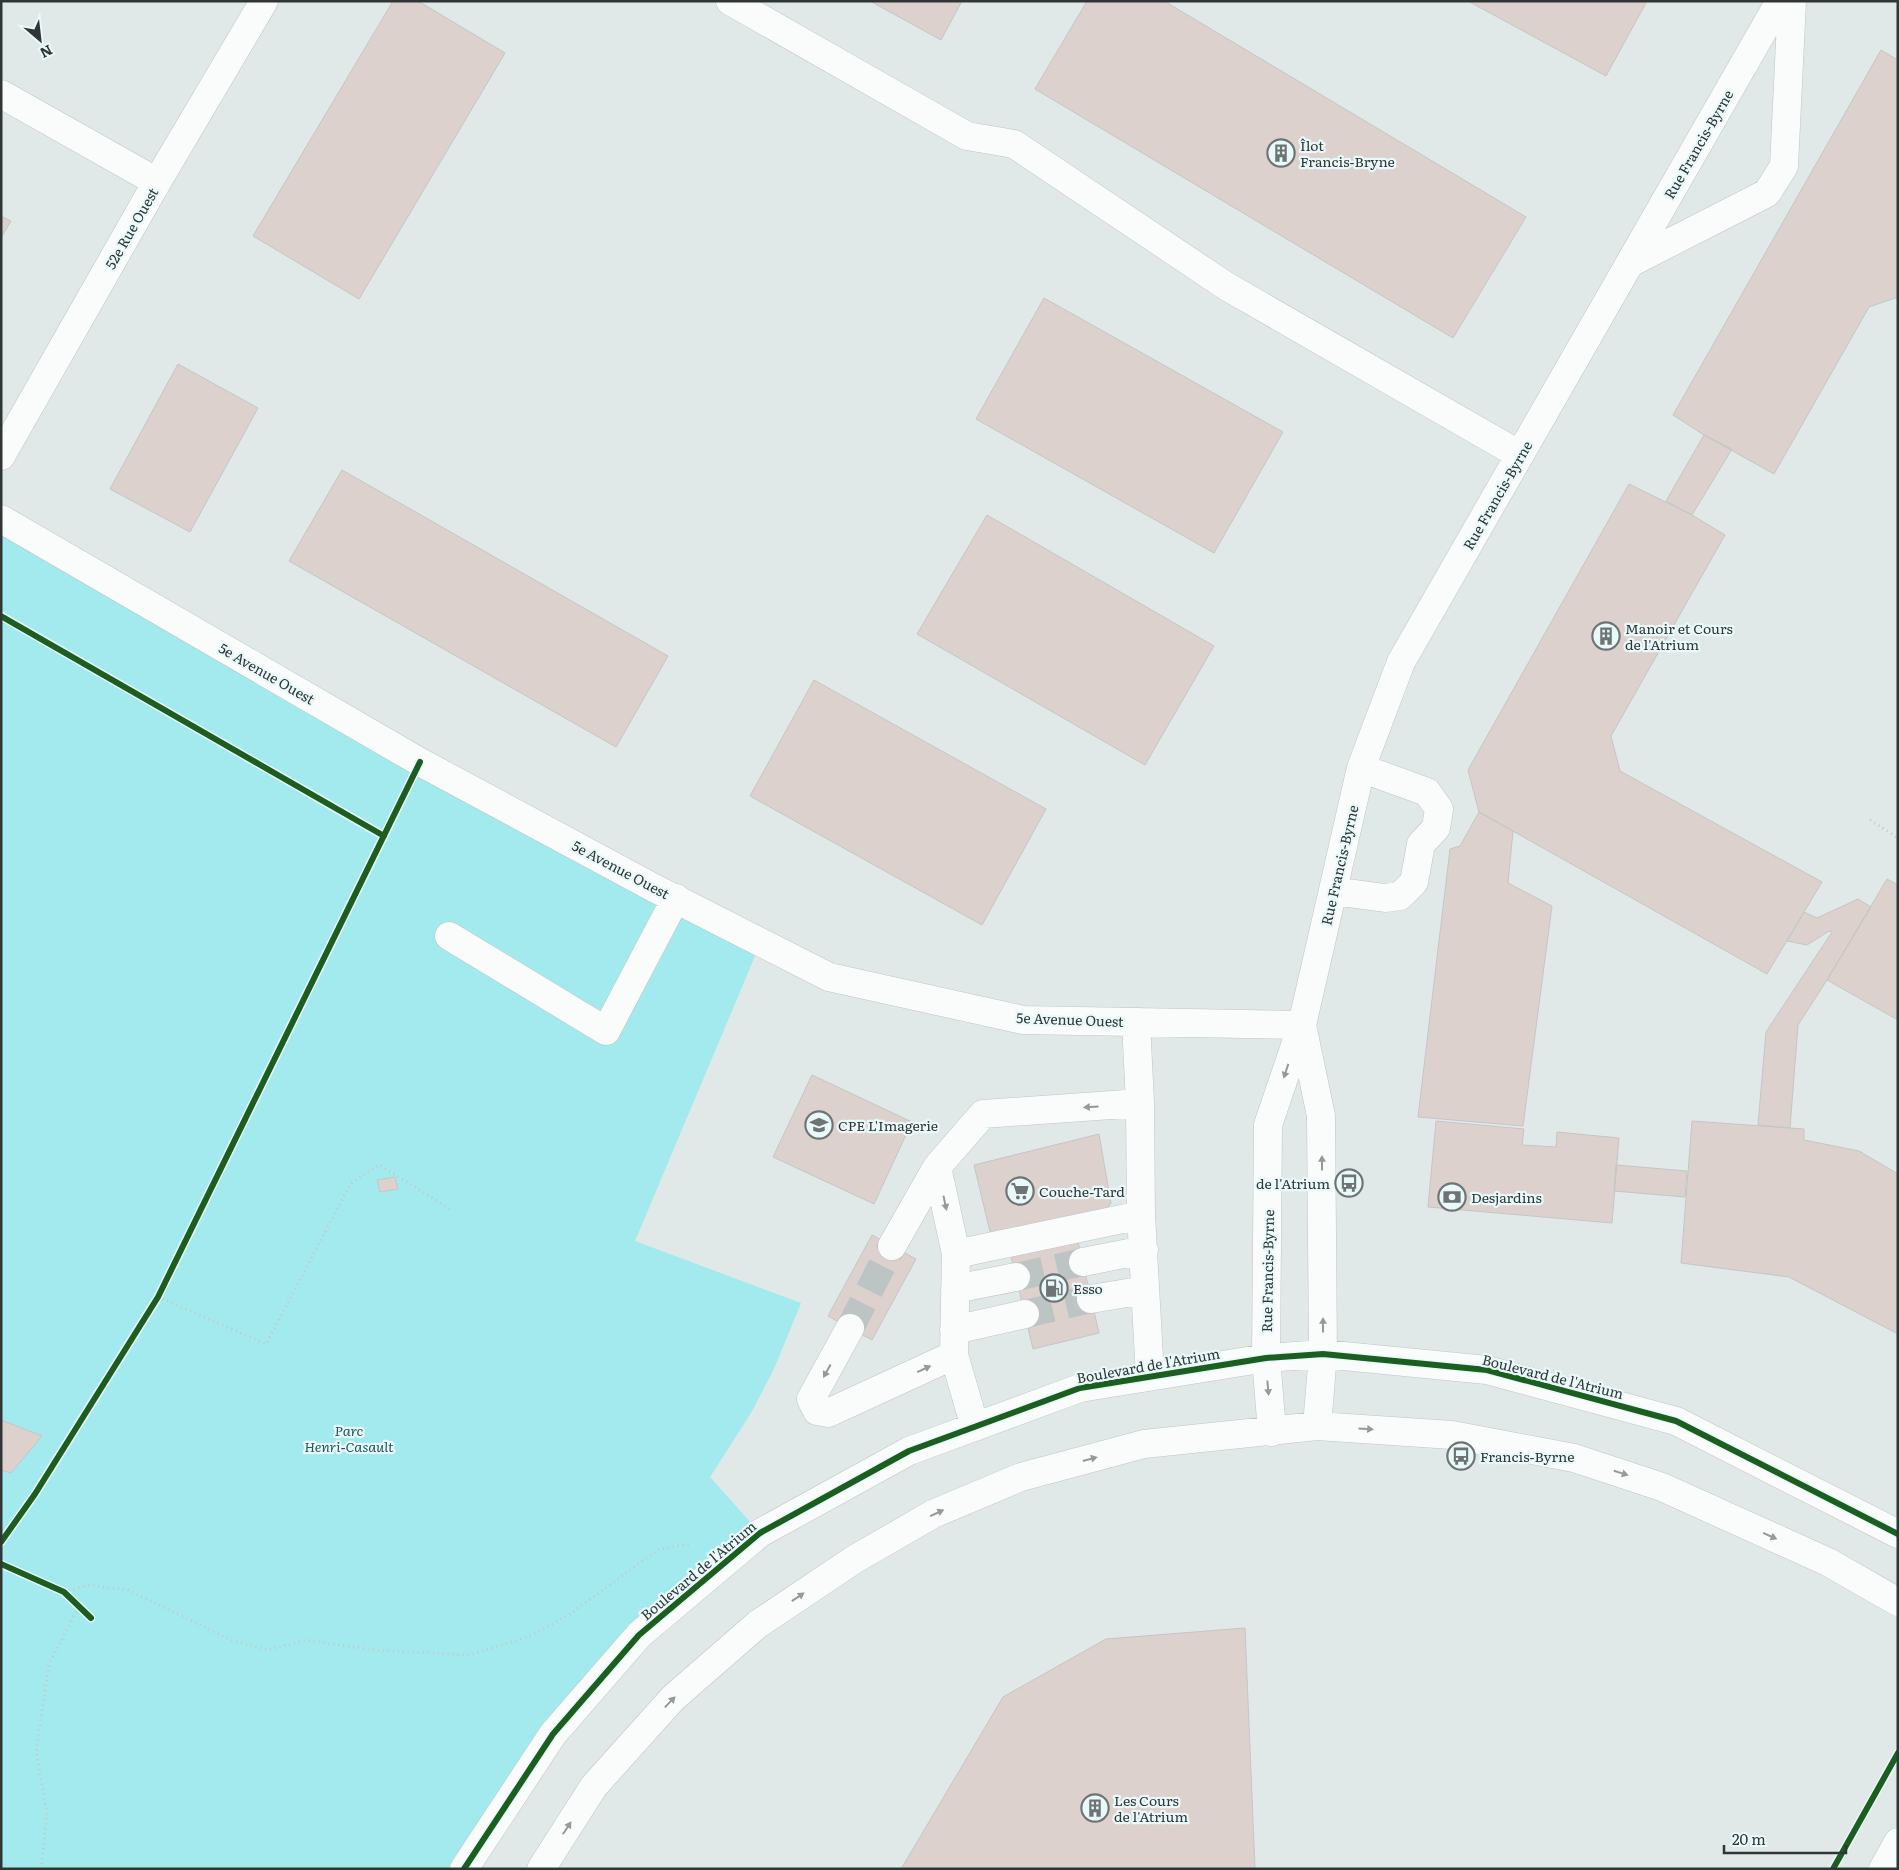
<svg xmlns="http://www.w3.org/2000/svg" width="1899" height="1870" font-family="Literata,serif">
<rect width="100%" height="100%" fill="#e0e8e8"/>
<path fill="#a2eaee" d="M1 519 761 942 635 1241 801 1303 774 1369 751 1413 710 1477 760 1533 639 1635 464 1869H1Z"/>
<path fill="#ddd1ce" stroke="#c4c6c5" d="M393 1H418L505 53 359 299 253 236Z
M870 1H962L941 40Z
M1087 1H1164L1526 217 1453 338 1035 89Z
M1468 1H1647L1606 76Z
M1881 50 1898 60V297L1869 307 1774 474 1704 435 1673 415Z
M1 216 11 221 1 238Z
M1044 298 1283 432 1214 553 976 419Z
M178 364 258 408 190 532 110 489Z
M1704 435 1732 449 1692 515 1666 501Z
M342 470 668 656 616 747 289 561Z
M1629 484 1692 515 1725 535 1611 736 1620 771 1822 882 1767 974 1479 812 1468 770Z
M987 515 1214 646 1145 765 917 634Z
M814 680 1046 809 982 925 750 796Z
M1479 812 1513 831 1508 883 1552 906 1523 1126 1418 1117 1450 849 1460 846Z
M1887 879 1898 885V1020L1827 980Z
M1858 899 1871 907 1827 980 1798 1025 1790 1128 1758 1125 1766 1032 1832 932 1829 931 1807 945 1787 941 1804 912 1817 918Z
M812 1075 912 1122 874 1204 773 1157Z
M1436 1121 1524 1129 1522 1145 1556 1147 1557 1132 1619 1138 1612 1223 1428 1207Z
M1692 1121 1804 1129V1140L1859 1151 1898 1174V1334L1789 1277 1681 1263Z
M1099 1134 1111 1203 1098 1220 993 1244 974 1165Z
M1616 1165 1687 1171 1685 1197 1614 1191Z
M395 1177 398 1189 380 1192 377 1180Z
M872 1235 916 1259 872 1340 828 1316Z
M1077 1237 1099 1333 1033 1349 1010 1252Z
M1 1420 42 1436 11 1473 1 1470Z
M1245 1628 1255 1869H901L1003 1697 1106 1639Z"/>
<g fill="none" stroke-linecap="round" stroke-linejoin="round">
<path stroke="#bdc4c4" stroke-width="28" stroke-dasharray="28 14" stroke-linecap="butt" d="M1016 1277 1083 1262
M1025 1314 1091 1299
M850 1328 892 1246"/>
<g stroke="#bec5c5" stroke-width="29">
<path id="minor" d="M730 1 967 136 1014 144 1226 286 1520 455
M1 94 157 182
M1630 263 1767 193 1784 166 1792 1
M1 456 157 182 264 1
M1 519 420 762 654 888 829 977 1023 1020 1302 1025
M1333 891 1385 898 1400 896 1414 882 1421 844 1436 828 1439 809 1427 792 1361 768
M449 936 606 1031 676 898
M1136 1022 1140 1103 1141 1215 1150 1376
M1302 1025 1321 1116 1323 1354 1317 1426
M892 1246 937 1167
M956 1254 937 1167 983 1114 1140 1103
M1083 1262 1144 1250
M955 1289 1016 1277
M1091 1299 1145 1290
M850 1328 811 1399 817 1411 828 1413 954 1355
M954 1330 1025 1314
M975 1427 954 1355 956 1254 1141 1215
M1272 1432 1266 1358 1268 1125 1302 1025 1361 768 1401 662 1780 1
M464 1869 553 1734 639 1635 760 1533 909 1451 1080 1388 1266 1358 1323 1354 1487 1370 1676 1421 1898 1534
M541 1869 594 1786 673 1698 758 1624 855 1559 933 1514 1021 1477 1144 1444 1317 1426 1452 1435 1574 1458 1662 1487 1828 1562 1898 1602
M1883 1869 1898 1842"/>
</g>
<path stroke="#c4c8c8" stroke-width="3" stroke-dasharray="1 4" stroke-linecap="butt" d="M1870 820 1898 838
M158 1297 266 1344 351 1183 380 1165 451 1210
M64 1592 89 1585 128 1590 231 1640 268 1650 305 1640 374 1650 469 1655 528 1637 567 1616 659 1549 690 1544
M41 1869 47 1813 36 1751 49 1664 79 1606"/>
<use href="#minor" stroke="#fafcfc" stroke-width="28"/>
<g stroke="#e9f9fa" stroke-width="9">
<path id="cycleway" d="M1 616 384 836
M1 1542 35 1494 158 1297 420 762
M1 1564 64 1592 91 1618
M464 1869 553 1734 639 1635 760 1533 909 1451 1080 1388 1266 1358 1323 1354 1487 1370 1676 1421 1898 1534
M1833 1869 1898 1753"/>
</g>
<use href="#cycleway" stroke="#1b5e20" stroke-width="6"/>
</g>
<defs><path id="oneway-solid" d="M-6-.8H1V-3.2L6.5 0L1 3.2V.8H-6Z" transform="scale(1.25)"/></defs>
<g fill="#959999">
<use href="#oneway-solid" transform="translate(1286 1071) rotate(108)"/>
<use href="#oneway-solid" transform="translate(1091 1107) rotate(176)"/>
<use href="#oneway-solid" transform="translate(1322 1163) rotate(-90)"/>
<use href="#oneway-solid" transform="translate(945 1203) rotate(78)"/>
<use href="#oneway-solid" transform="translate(1323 1325) rotate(-90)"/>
<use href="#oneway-solid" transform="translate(924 1369) rotate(-25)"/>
<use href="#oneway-solid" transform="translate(827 1371) rotate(119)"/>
<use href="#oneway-solid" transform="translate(1268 1388) rotate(85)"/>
<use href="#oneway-solid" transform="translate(1366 1429) rotate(4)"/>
<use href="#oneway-solid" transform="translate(1090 1459) rotate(-15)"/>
<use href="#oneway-solid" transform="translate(1621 1473) rotate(18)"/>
<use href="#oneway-solid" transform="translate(937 1513) rotate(-25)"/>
<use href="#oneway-solid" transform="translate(1770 1536) rotate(24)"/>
<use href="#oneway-solid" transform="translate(798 1597) rotate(-34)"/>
<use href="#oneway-solid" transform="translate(670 1702) rotate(-46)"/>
<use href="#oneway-solid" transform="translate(567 1828) rotate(-57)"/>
</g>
<defs>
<g id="building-ring" transform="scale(1.4375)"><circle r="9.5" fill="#e9f9fa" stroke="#6e7474" stroke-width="1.5"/><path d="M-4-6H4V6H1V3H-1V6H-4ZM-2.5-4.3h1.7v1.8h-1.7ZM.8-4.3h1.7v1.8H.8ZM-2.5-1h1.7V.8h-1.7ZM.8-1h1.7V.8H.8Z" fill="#6e7474"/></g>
<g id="school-ring" transform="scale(1.4375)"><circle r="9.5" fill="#e9f9fa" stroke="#6e7474" stroke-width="1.5"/><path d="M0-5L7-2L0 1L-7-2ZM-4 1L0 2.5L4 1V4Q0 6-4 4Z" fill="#6e7474"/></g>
<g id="bus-ring" transform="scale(1.4375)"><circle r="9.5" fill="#e9f9fa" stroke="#6e7474" stroke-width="1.5"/><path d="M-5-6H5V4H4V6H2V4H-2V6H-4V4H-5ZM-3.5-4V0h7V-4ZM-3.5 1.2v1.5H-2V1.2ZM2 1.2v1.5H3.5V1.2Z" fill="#6e7474"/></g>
<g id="supermarket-ring" transform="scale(1.4375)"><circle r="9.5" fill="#e9f9fa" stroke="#6e7474" stroke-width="1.5"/><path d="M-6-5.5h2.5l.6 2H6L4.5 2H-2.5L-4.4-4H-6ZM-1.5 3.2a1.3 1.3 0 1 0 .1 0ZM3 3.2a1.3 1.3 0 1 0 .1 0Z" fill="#6e7474"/></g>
<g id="bank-ring" transform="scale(1.4375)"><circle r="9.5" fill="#e9f9fa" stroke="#6e7474" stroke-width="1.5"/><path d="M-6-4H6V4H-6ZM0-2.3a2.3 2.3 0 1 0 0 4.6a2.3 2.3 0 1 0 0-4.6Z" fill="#6e7474"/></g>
<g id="fuel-ring" transform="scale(1.4375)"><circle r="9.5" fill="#e9f9fa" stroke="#6e7474" stroke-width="1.5"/><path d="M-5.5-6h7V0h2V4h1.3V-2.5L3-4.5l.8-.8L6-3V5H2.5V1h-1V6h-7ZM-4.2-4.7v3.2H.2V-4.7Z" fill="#6e7474"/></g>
</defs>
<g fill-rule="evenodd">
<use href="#building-ring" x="1281" y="153"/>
<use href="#building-ring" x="1606" y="636"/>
<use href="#school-ring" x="819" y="1125"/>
<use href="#bus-ring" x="1349" y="1183"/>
<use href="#supermarket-ring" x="1020" y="1191"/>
<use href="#bank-ring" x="1452" y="1197"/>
<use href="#fuel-ring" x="1054" y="1288"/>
<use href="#bus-ring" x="1461" y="1456"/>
<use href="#building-ring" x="1095" y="1808"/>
</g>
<g text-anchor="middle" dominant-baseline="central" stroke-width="4.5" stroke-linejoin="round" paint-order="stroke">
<g font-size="14" fill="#303636" stroke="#e9f9fa">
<text transform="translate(1698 144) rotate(-60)">Rue Francis-Byrne</text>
<text transform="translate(131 228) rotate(-60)">52e Rue Ouest</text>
<text transform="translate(1497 495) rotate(-60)">Rue Francis-Byrne</text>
<text transform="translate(267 673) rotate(30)">5e Avenue Ouest</text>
<text transform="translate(1339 865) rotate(-77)">Rue Francis-Byrne</text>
<text transform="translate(621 869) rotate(28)">5e Avenue Ouest</text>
<text transform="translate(1070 1019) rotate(2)">5e Avenue Ouest</text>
<text transform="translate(1267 1271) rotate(-89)">Rue Francis-Byrne</text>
<text transform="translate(1148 1365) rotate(-10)">Boulevard de l'Atrium</text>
<text transform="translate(1553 1376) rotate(14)">Boulevard de l'Atrium</text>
<text transform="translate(698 1570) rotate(-40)">Boulevard de l'Atrium</text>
</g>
<g font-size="14" fill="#303636" stroke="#e9f9fa" text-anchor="start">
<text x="1300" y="145">Îlot<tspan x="1300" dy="16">Francis-Bryne</tspan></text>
<text x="1625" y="628">Manoir et Cours<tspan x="1625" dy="16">de l'Atrium</tspan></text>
<text x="838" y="1125">CPE L'Imagerie</text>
<text x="1330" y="1183" text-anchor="end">de l'Atrium</text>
<text x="1039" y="1191">Couche-Tard</text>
<text x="1471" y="1197">Desjardins</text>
<text x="1073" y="1288">Esso</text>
<text x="1480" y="1456">Francis-Byrne</text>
<text x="1114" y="1800">Les Cours<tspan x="1114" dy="16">de l'Atrium</tspan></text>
</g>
<g font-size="14" font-style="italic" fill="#1e585b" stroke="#e9f9fa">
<text x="349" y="1430">Parc<tspan x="349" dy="16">Henri-Casault</tspan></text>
</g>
</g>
<rect width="1899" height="1870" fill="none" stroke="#303636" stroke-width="5"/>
<g transform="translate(40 40) rotate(152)" stroke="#e9f9fa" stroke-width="4" paint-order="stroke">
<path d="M0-4L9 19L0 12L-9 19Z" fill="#303636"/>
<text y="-8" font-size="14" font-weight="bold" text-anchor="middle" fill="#303636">N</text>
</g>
<path d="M1724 1845v8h122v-8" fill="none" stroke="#303636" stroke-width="2.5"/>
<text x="1732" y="1845" font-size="15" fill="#303636" stroke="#e9f9fa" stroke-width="4" paint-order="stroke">20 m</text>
</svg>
